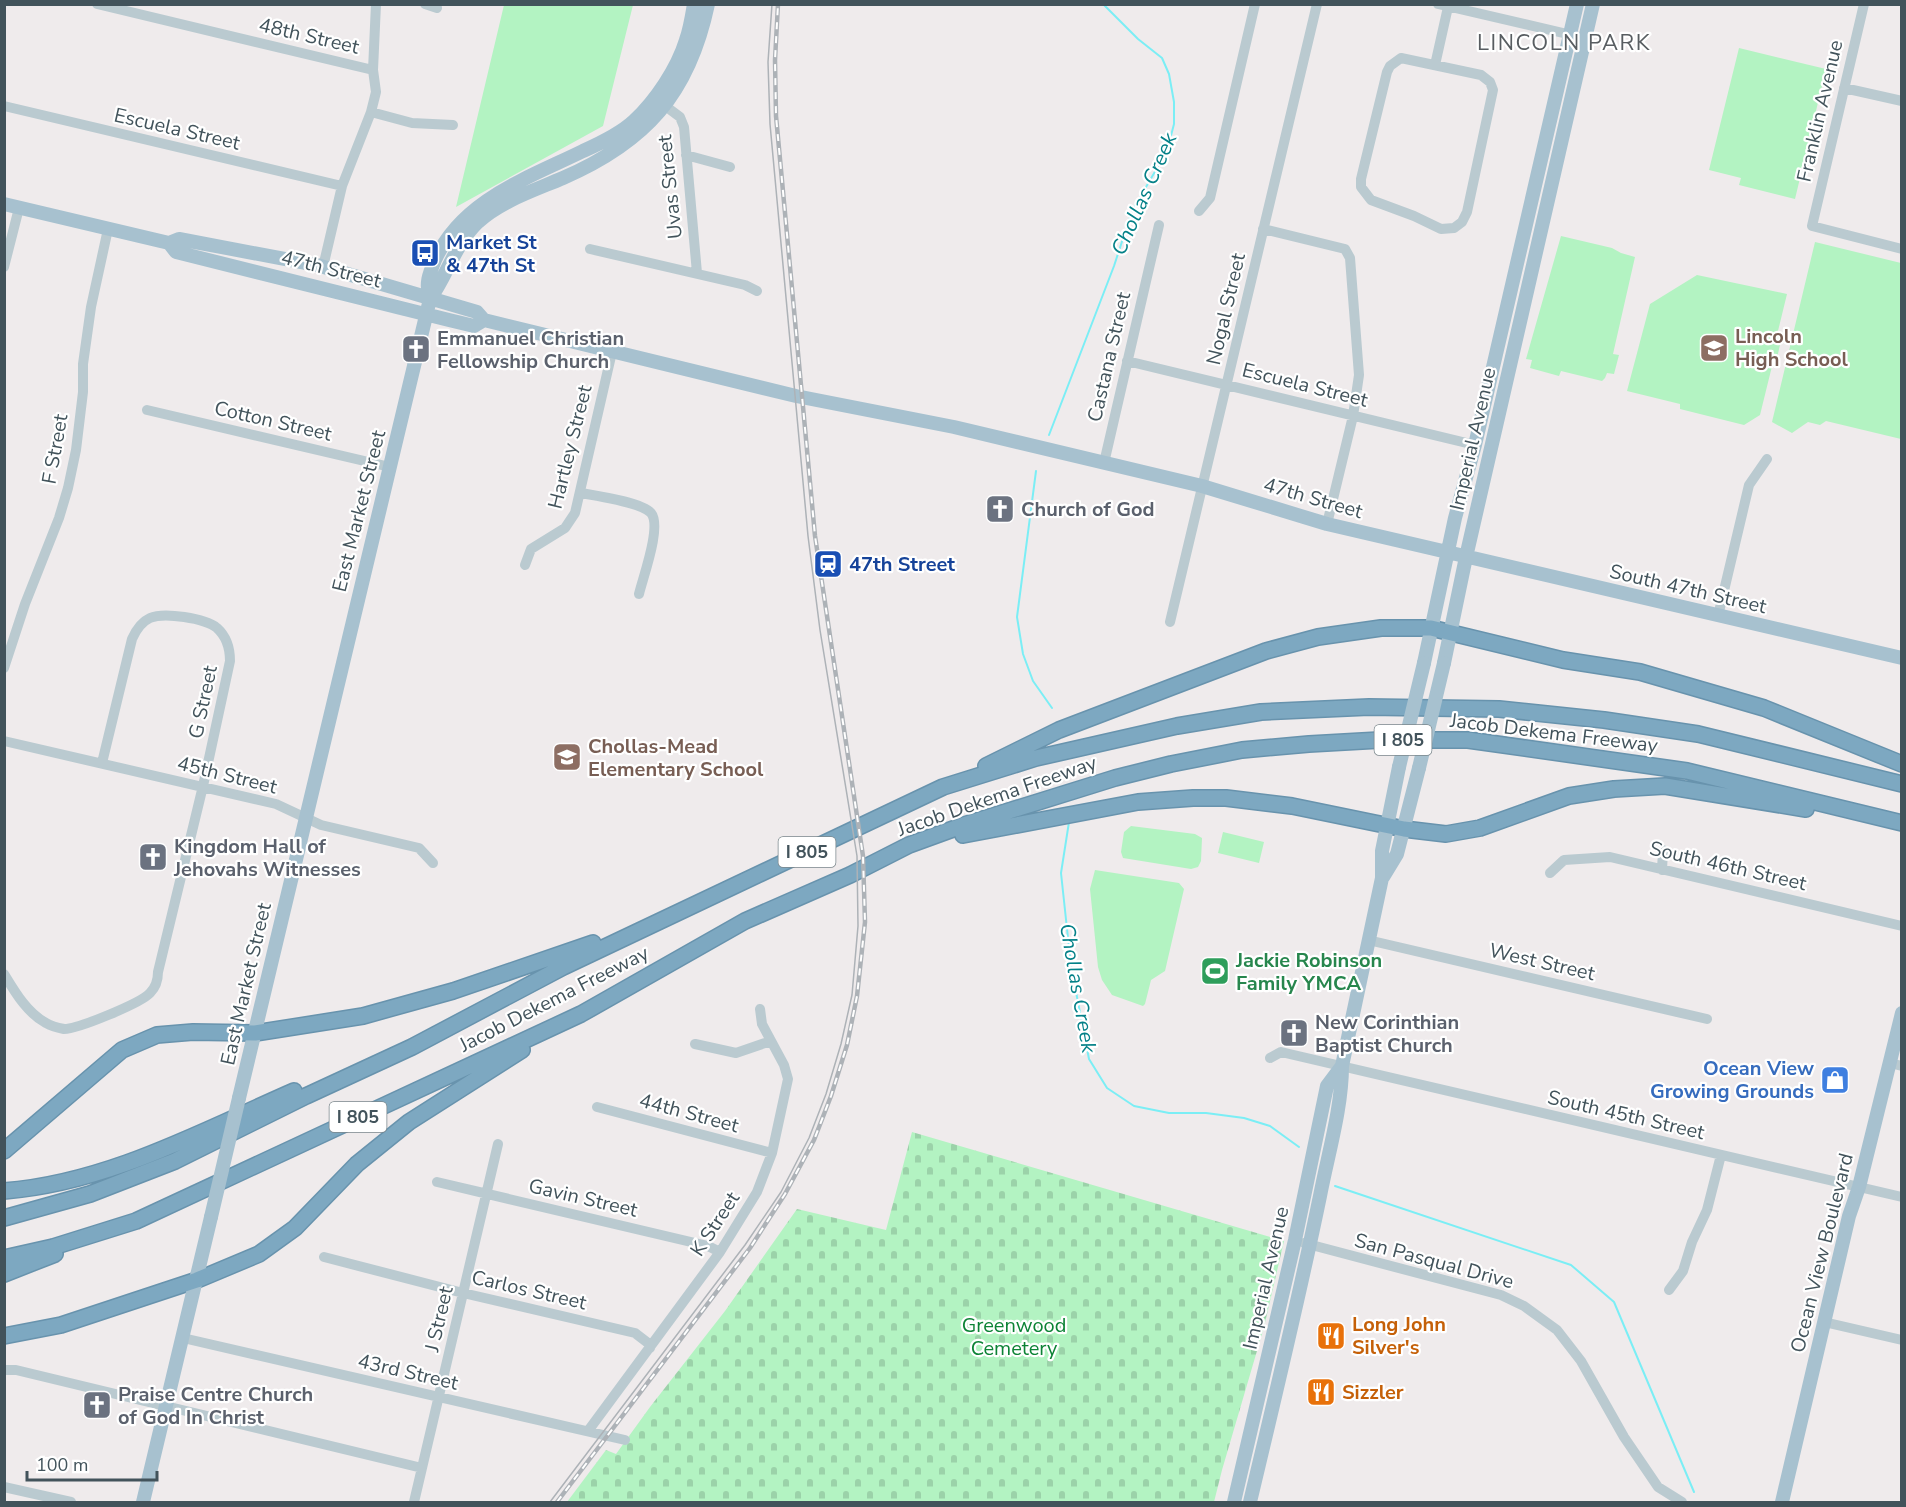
<svg xmlns="http://www.w3.org/2000/svg" width="1906" height="1507" font-family="'Nunito Sans',sans-serif">
<defs>
<pattern id="cemetery-stones" width="16" height="16" patternUnits="userSpaceOnUse" patternTransform="scale(1.5)"><rect width="16" height="16" fill="#b3f3c2"/><path d="M2 7V4a2 2 0 0 1 4 0v3zM10 15v-3a2 2 0 0 1 4 0v3z" fill="#9bd2a9"/></pattern>
</defs>
<rect width="100%" height="100%" fill="#efebec"/>
<path fill="#b3f3c2" d="M504 5H633L603 126 456 207Z
M1739 48 1826 69 1795 199 1739 185 1741 178 1709 170Z
M1561 236 1612 248 1621 253 1635 257 1613 354 1619 355 1614 374 1607 373 1605 378 1602 381 1561 371 1559 376 1530 368 1532 360 1526 359Z
M1815 242 1901 263V439L1826 421 1820 425 1808 422 1792 433 1772 422Z
M1697 275 1787 294 1777 335 1782 336 1777 358H1774L1760 415 1744 425 1680 409V404L1627 391 1650 304Z
M1131 826 1195 834 1202 838 1201 861 1198 867 1191 869 1123 858 1121 852 1124 832Z
M1223 832 1264 842 1259 863 1218 853Z
M1095 870 1179 883 1184 889 1165 971 1151 980 1145 1004 1143 1006 1112 995 1102 980 1098 967 1090 889Z"/>
<path fill="url(#cemetery-stones)" d="M912 1132 1284 1241 1264 1327 1222 1470 1214 1502H567L606 1450 616 1454 650 1407 725 1311 797 1209 886 1230Z"/>
<g fill="none" stroke-linecap="round" stroke-linejoin="round">
<path stroke="#7beef5" stroke-width="2" d="M1049 435 1114 266 1132 211 1167 151 1174 124V102L1169 74 1162 58 1138 39 1103 4
M1036 471 1017 617 1023 654 1033 681 1052 708
M1069 822 1061 873 1071 966 1089 1059 1107 1088 1134 1106 1169 1113H1206L1244 1118 1270 1126 1299 1147
M1335 1186 1571 1265 1614 1302 1694 1492"/>
<g stroke="#6893ad" stroke-width="18">
<path id="highway" d="M986 766 1059 730 1266 651 1318 637 1381 628H1431L1563 660 1640 672 1764 708 1902 764
M963 835 1138 802 1193 798H1226L1292 806 1404 829 1446 834 1480 828 1569 796 1614 789 1665 786 1806 809
M4 1151 122 1050 157 1035 193 1032 255 1033 363 1016 453 991 593 943
M4 1191C107 1183 200 1132 294 1091
M4 1218 90 1194 175 1161 306 1096 412 1047 563 967 943 787 1036 758 1177 726 1261 712 1369 707 1499 709 1604 720 1698 734 1902 784
M4 1258 53 1247 136 1221 581 1014 745 921 850 875 909 845 964 825 1115 778 1171 764 1242 750 1309 744 1380 740H1468L1687 771 1902 823
M4 1274 55 1254
M4 1336 61 1325 197 1280 259 1254 295 1228 357 1164 409 1122 522 1050"/>
</g>
<path stroke="#bacad0" stroke-width="10" d="M97 4 373 70
M425 4 437 8
M1438 4 1576 36
M1864 4 1812 226 1902 249
M1401 58 1481 75 1490 82 1493 90 1467 212 1462 222 1454 228 1441 229 1414 216 1371 200 1361 187V179L1387 72 1390 66Z
M1435 65 1448 7
M1844 88 1902 101
M664 105 680 117 684 127 697 273
M4 106 342 186
M371 112 412 123 453 125
M686 155 730 167
M1199 211 1210 198 1255 4
M1263 229 1345 249 1350 258 1359 375 1353 416 1327 524
M590 249 745 285 757 291
M4 267 19 208
M323 267 342 186 371 112 376 92 373 70 376 4
M1127 361 1475 445
M147 410 390 467
M1104 463 1159 225
M581 493C597 496 641 502 651 513 662 526 643 577 639 594
M525 565 531 549 565 528 575 513 612 352
M1718 616 1749 485 1767 459
M1170 622 1317 4
M4 668 25 604 59 518 68 488 76 450 83 392V364L91 307 108 229
M4 741 276 804 321 825 419 848 433 863
M1662 870 1663 850
M1550 873 1564 860 1610 857 1902 926
M1368 940 1707 1019
M4 974C15 992 27 1013 46 1023 51 1026 59 1028 64 1029 78 1029 141 1003 150 993 156 987 158 981 158 972L203 786 230 661C230 649 227 637 217 628 205 618 164 612 150 618 141 622 136 630 132 639L102 763
M695 1044 736 1053 771 1041
M1270 1058 1281 1052 1902 1197
M1890 1063 1902 1066
M597 1107 772 1153
M437 1182 708 1246 720 1252
M1304 1243 1501 1295 1524 1306 1557 1330 1581 1361 1624 1437 1658 1487 1682 1502
M324 1257 463 1293 635 1333 648 1343 650 1348
M1669 1290 1683 1271 1692 1242 1707 1210 1721 1155
M1824 1322 1902 1340
M183 1338 625 1440
M4 1370H16L422 1468
M588 1431 720 1252 757 1192 772 1153 788 1079 784 1065 762 1024 760 1009
M4 1487 71 1502
M414 1502 498 1144"/>
<path stroke="#a7c1cf" stroke-width="14" d="M4 204 169 243 179 239 317 265 477 312 484 320 796 396 954 427 1202 486 1327 524 1902 658
M169 243 176 252 449 320 474 326 484 320
M430 299C425 284 429 274 435 260 462 200 528 178 583 151 601 143 620 134 634 121 656 100 677 69 686 40 690 29 692 16 694 4
M1424 663 1455 518 1475 445 1577 4
M1444 663 1466 557 1593 4
M1383 877 1397 854 1419 768
M239 1098 430 299C448 274 455 244 478 222 501 201 535 190 563 178 646 142 689 94 708 4
M143 1502 211 1217
M1234 1502 1295 1240 1327 1086 1342 1066
M1250 1502C1274 1401 1299 1298 1320 1196 1328 1154 1342 1108 1342 1066L1382 878V851L1399 767
M1782 1502 1849 1216 1859 1187 1902 1013"/>
<use href="#highway" stroke="#7da8c1" stroke-width="15"/>
<path stroke="#adb2b7" stroke-width="1.5" d="M550 1502 745 1245 781 1192 809 1138 826 1094 841 1044 852 995 858 926 857 856 820 630 808 536 770 124 768 62 772 4"/>
<g stroke="#adb2b7" stroke-width="4.5">
<path id="rail" d="M557 1502 750 1248 785 1194 814 1140 831 1096 847 1045 857 996 865 922 863 856 815 536 776 116 775 60 778 4"/>
</g>
<use href="#rail" stroke="#fff" stroke-width="2" stroke-dasharray="7" stroke-linecap="butt"/>
<path stroke="#a7c1cf" stroke-width="14" d="M1399 767 1424 663
M1419 768 1444 663
M211 1217 239 1098"/>
</g>
<defs>
<g id="bus-square" transform="scale(1.5)"><rect x="-9" y="-9" width="18" height="18" rx="4" fill="#1a4fb4" stroke="#fff"/><path d="M-5-6H5V4H4V6H2V4H-2V6H-4V4H-5ZM-3.5-4V0h7V-4ZM-3.5 1.2v1.5H-2V1.2ZM2 1.2v1.5H3.5V1.2Z" fill="#fff"/></g>
<g id="school-square" transform="scale(1.5)"><rect x="-9" y="-9" width="18" height="18" rx="4" fill="#8d6e63" stroke="#fff"/><path d="M0-5L7-2L0 1L-7-2ZM-4 1L0 2.5L4 1V4Q0 6-4 4Z" fill="#fff"/></g>
<g id="church-square" transform="scale(1.5)"><rect x="-9" y="-9" width="18" height="18" rx="4" fill="#6b7280" stroke="#fff"/><path d="M-1.2-6h2.4v3.5h3.3v2.4h-3.3V6h-2.4V-.1h-3.3v-2.4h3.3Z" fill="#fff"/></g>
<g id="station-square" transform="scale(1.5)"><rect x="-9" y="-9" width="18" height="18" rx="4" fill="#1a4fb4" stroke="#fff"/><path d="M-3-6H3Q5-6 5-4V2Q5 4 3 4L4.5 6H3L1.5 4h-3L-3 6H-4.5L-3 4Q-5 4-5 2V-4Q-5-6-3-6ZM-3.5-4v3h7v-3ZM-3.5 1v1.5H-2V1ZM2 1v1.5H3.5V1Z" fill="#fff"/></g>
<g id="stadium-square" transform="scale(1.5)"><rect x="-9" y="-9" width="18" height="18" rx="4" fill="#2e9e5b" stroke="#fff"/><path d="M0-5a6.5 5 0 1 0 0 10a6.5 5 0 1 0 0-10ZM-3.5-1.8h7v3.6h-7Z" fill="#fff"/></g>
<g id="shop-square" transform="scale(1.5)"><rect x="-9" y="-9" width="18" height="18" rx="4" fill="#3f7fe0" stroke="#fff"/><path d="M-5-2.5h2.3a2.7 3.5 0 0 1 5.4 0H5L5.5 6h-11ZM-1.5-2.5h3a1.5 2.3 0 0 0-3 0Z" fill="#fff"/></g>
<g id="restaurant-square" transform="scale(1.5)"><rect x="-9" y="-9" width="18" height="18" rx="4" fill="#e8710a" stroke="#fff"/><path d="M-5-6h1v4h1v-4h1v4h1v-4h1v5L-1.5 .5V6h-2V.5L-5-1ZM5-6V6H3V1.5H1.5Q1.5-4 5-6Z" fill="#fff"/></g>
</defs>
<g fill-rule="evenodd">
<use href="#bus-square" x="425" y="253"/>
<use href="#school-square" x="1714" y="348"/>
<use href="#church-square" x="416" y="349"/>
<use href="#church-square" x="1000" y="509"/>
<use href="#station-square" x="828" y="564"/>
<use href="#school-square" x="567" y="757"/>
<use href="#church-square" x="153" y="857"/>
<use href="#stadium-square" x="1215" y="971"/>
<use href="#church-square" x="1294" y="1033"/>
<use href="#shop-square" x="1835" y="1080"/>
<use href="#restaurant-square" x="1331" y="1336"/>
<use href="#restaurant-square" x="1321" y="1392"/>
<use href="#church-square" x="97" y="1405"/>
</g>
<g text-anchor="middle" dominant-baseline="central" stroke-width="4.5" stroke-linejoin="round" paint-order="stroke">
<g fill="#fff" stroke="#7b878c" stroke-width="1.5">
<rect x="1374.5" y="725" width="57" height="30" rx="4.5"/>
<rect x="778.5" y="837" width="57" height="30" rx="4.5"/>
<rect x="329.5" y="1102" width="57" height="30" rx="4.5"/>
</g>
<g font-size="18" font-weight="bold" fill="#42535b">
<text x="1403" y="740">I 805</text>
<text x="807" y="852">I 805</text>
<text x="358" y="1117">I 805</text>
</g>
<g font-size="20" fill="#42535b" stroke="#fff">
<text transform="translate(309 36) rotate(13)">48th Street</text>
<text transform="translate(1820 111) rotate(-77)">Franklin Avenue</text>
<text transform="translate(177 129) rotate(13)">Escuela Street</text>
<text transform="translate(670 187) rotate(-96)">Uvas Street</text>
<text transform="translate(331 269) rotate(14)">47th Street</text>
<text transform="translate(1226 309) rotate(-77)">Nogal Street</text>
<text transform="translate(1109 357) rotate(-77)">Castana Street</text>
<text transform="translate(1305 385) rotate(14)">Escuela Street</text>
<text transform="translate(273 421) rotate(13)">Cotton Street</text>
<text transform="translate(1473 439) rotate(-77)">Imperial Avenue</text>
<text transform="translate(570 447) rotate(-76)">Hartley Street</text>
<text transform="translate(55 449) rotate(-80)">F Street</text>
<text transform="translate(1313 498) rotate(16)">47th Street</text>
<text transform="translate(359 511) rotate(-76)">East Market Street</text>
<text transform="translate(1688 589) rotate(13)">South 47th Street</text>
<text transform="translate(203 702) rotate(-78)">G Street</text>
<text transform="translate(1554 733) rotate(7)">Jacob Dekema Freeway</text>
<text transform="translate(227 775) rotate(14)">45th Street</text>
<text transform="translate(997 796) rotate(-19)">Jacob Dekema Freeway</text>
<text transform="translate(1728 866) rotate(13)">South 46th Street</text>
<text transform="translate(1542 962) rotate(13)">West Street</text>
<text transform="translate(246 984) rotate(-77)">East Market Street</text>
<text transform="translate(554 999) rotate(-27)">Jacob Dekema Freeway</text>
<text transform="translate(689 1113) rotate(15)">44th Street</text>
<text transform="translate(1626 1115) rotate(13)">South 45th Street</text>
<text transform="translate(583 1198) rotate(13)">Gavin Street</text>
<text transform="translate(715 1224) rotate(-57)">K Street</text>
<text transform="translate(1822 1253) rotate(-76)">Ocean View Boulevard</text>
<text transform="translate(1434 1261) rotate(15)">San Pasqual Drive</text>
<text transform="translate(1266 1278) rotate(-77)">Imperial Avenue</text>
<text transform="translate(529 1290) rotate(13)">Carlos Street</text>
<text transform="translate(439 1319) rotate(-77)">J Street</text>
<text transform="translate(408 1372) rotate(13)">43rd Street</text>
</g>
<g font-size="20" font-weight="bold" fill="#164399" stroke="#fff" text-anchor="start">
<text x="446" y="242">Market St<tspan x="446" dy="23">&amp; 47th St</tspan></text>
<text x="849" y="564">47th Street</text>
</g>
<g font-size="20" font-weight="bold" fill="#785e54" stroke="#fff" text-anchor="start">
<text x="1735" y="336">Lincoln<tspan x="1735" dy="23">High School</tspan></text>
<text x="588" y="746">Chollas-Mead<tspan x="588" dy="23">Elementary School</tspan></text>
</g>
<g font-size="20" font-weight="bold" fill="#5b616d" stroke="#fff" text-anchor="start">
<text x="437" y="338">Emmanuel Christian<tspan x="437" dy="23">Fellowship Church</tspan></text>
<text x="1021" y="509">Church of God</text>
<text x="174" y="846">Kingdom Hall of<tspan x="174" dy="23">Jehovahs Witnesses</tspan></text>
<text x="1315" y="1022">New Corinthian<tspan x="1315" dy="23">Baptist Church</tspan></text>
<text x="118" y="1394">Praise Centre Church<tspan x="118" dy="23">of God In Christ</tspan></text>
</g>
<g font-size="20" font-weight="bold" fill="#27864d" stroke="#fff" text-anchor="start">
<text x="1236" y="960">Jackie Robinson<tspan x="1236" dy="23">Family YMCA</tspan></text>
</g>
<g font-size="20" font-weight="bold" fill="#366cbe" stroke="#fff" text-anchor="end">
<text x="1814" y="1068">Ocean View<tspan x="1814" dy="23">Growing Grounds</tspan></text>
</g>
<g font-size="20" font-weight="bold" fill="#c56008" stroke="#fff" text-anchor="start">
<text x="1352" y="1324">Long John<tspan x="1352" dy="23">Silver's</tspan></text>
<text x="1342" y="1392">Sizzler</text>
</g>
<g font-size="20" fill="#0c8335" stroke="#fff">
<text x="1014" y="1325">Greenwood<tspan x="1014" dy="23">Cemetery</tspan></text>
</g>
<g font-size="21" font-style="italic" fill="#048188" stroke="#fff">
<text transform="translate(1144 194) rotate(-66)">Chollas Creek</text>
<text transform="translate(1078 988) rotate(80)">Chollas Creek</text>
</g>
<g font-size="22" letter-spacing="1.5" fill="#585d61" stroke="#fff">
<text x="1564" y="43">LINCOLN PARK</text>
</g>
</g>
<rect width="1906" height="1507" fill="none" stroke="#42535b" stroke-width="12"/>
<path d="M27 1471v9h130v-9" fill="none" stroke="#42535b" stroke-width="3"/>
<text x="36" y="1471" font-size="18" fill="#42535b" stroke="#ffffff" stroke-width="4.5" paint-order="stroke">100 m</text>
</svg>
